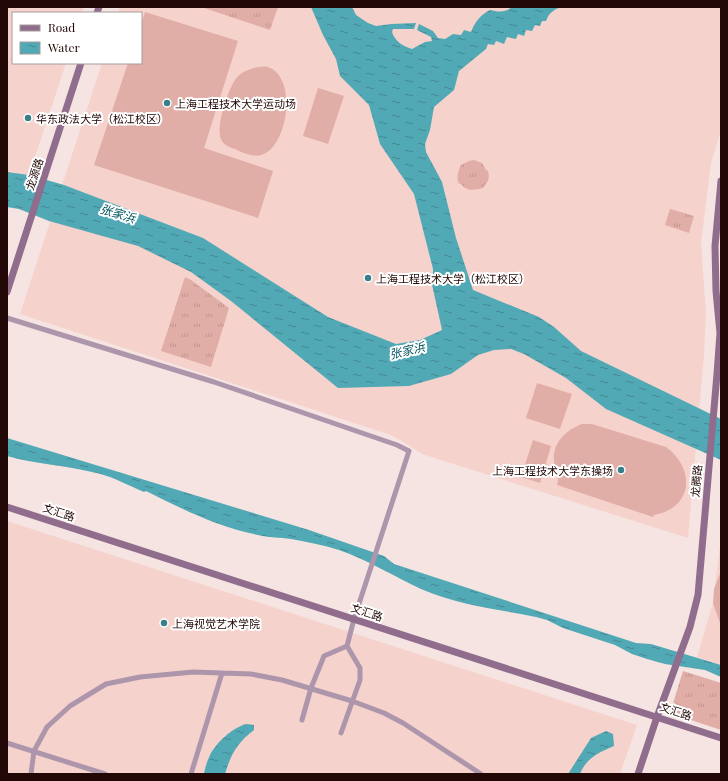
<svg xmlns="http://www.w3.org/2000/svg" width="728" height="781" font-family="'Playfair Display','Noto Sans SC',serif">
<defs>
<pattern id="grass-tufts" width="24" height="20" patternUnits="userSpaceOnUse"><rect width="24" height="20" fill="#e0aea6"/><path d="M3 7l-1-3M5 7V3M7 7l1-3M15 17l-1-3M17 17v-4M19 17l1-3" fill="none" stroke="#c0948d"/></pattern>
<pattern id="water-ripples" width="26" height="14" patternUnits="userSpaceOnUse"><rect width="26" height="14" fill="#51a9b6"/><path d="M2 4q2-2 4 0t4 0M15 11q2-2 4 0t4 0" fill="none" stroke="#438892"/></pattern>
</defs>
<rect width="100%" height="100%" fill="#f5e4e1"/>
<path fill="#f6d2cc" d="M7 7H84L82 13H13V63H66L29 175 7 172Z
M120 7H721V130L711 163 701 243 706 314 704 354 688 538 422 454 400 440 391 435 20 314 102 63H141V13H118Z
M7 521 637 725 620 774H7Z
M721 538V665L697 657 713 603Z"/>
<path fill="url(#grass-tufts)" d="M201 7H278L270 30Z
M474 160 482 163 486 170 488 171 489 176 488 181 483 188C474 190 467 192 460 183L459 184C456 177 458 171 461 165L469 161Z
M670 209 694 216 689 233 665 225Z
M185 277 191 280 229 308 211 367 161 351Z
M683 671 721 683V730L670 713Z"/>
<path fill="#e0aea6" d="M145 12 238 41 204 148 273 171 258 218 94 165 128 63H141V25Z
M258 67C261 67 265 66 268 67 298 77 288 148 261 155 252 157 243 153 235 149 231 148 224 145 222 141 214 130 228 90 235 80 240 72 249 69 258 67Z
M318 88 344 96 328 144 303 136Z
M537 383 572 394 560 429 526 418Z
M582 424H592L666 447C696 469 693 508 654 515L653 517 557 485C560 476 555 470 554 461 552 443 566 430 582 424Z
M533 440 551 446 540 483 521 477Z
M721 571V626L713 603 714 589Z"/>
<path fill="url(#water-ripples)" d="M311 7H352L356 15 368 23 376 26 391 24 416 23 414 29H393L392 32C395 41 402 46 412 49L425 42 432 41 431 37 417 30 419 24 433 31 438 38 445 39 453 34 461 35 464 30 471 32C475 22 480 15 490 10 498 12 505 13 512 7H561C553 10 549 13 546 21H542L540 26 535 25 532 31 526 30 524 36 518 34 516 39 507 37 504 44 496 41 494 45 488 44 486 49 459 71 454 90 434 107 430 130 425 144 426 152 442 182 456 238 473 290 539 317 554 327 581 351 721 419V460L606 409 566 378 524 354 511 349 494 350 478 355 451 374 409 386 338 388 231 301 191 272 138 246 49 221 19 209 7 207V172L29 175 64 185 203 238 328 317 396 344 420 340 442 330 431 280 433 276V269L414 194 380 144 369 105 340 76 336 59 323 35Z
M7 438 309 530 384 556 394 564 636 643 651 644 721 665V677L705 670 665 664 647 659 632 654 615 645 563 628 547 620 536 617C497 609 457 605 421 589 393 576 368 560 339 550 323 545 307 542 291 539 280 537 269 538 258 535 218 527 182 509 146 491L144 492C127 485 110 475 92 472 64 465 35 464 7 456Z
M246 724 254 725V730C237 743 231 754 225 774H204C205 768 207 761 210 755 217 742 232 728 246 724Z
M606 731 613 734 614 746C600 752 586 758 580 774H568L591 738Z"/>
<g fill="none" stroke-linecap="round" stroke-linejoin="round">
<path stroke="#ad95ab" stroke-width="5" d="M7 318 214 382 397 445 409 451 354 619 347 646 360 668V680L341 733
M302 720 311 688 324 656 347 646
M7 743 105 774
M31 774 34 751 47 727 70 706 106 684 140 677 193 672 251 674 282 680 352 701 384 713 403 723 481 774
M191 774 222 673"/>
<path stroke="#906d8d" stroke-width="7" d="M97 13 99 7
M7 292 81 63
M7 507 721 738
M638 774 657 717 690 627 698 595 717 374 720 333 716 291 715 246 721 181"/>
</g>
<g fill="#387f89" stroke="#fff" stroke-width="1.5">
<circle cx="167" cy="103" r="4"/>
<circle cx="28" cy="118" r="4"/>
<circle cx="368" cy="278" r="4"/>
<circle cx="621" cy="470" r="4"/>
<circle cx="164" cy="623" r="4"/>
</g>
<g text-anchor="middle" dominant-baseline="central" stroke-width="4" stroke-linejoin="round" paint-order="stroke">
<g font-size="11" fill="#210705" stroke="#fff" text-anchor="start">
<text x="175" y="103">上海工程技术大学运动场</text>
<text x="36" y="118">华东政法大学（松江校区）</text>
<text x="376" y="278">上海工程技术大学（松江校区）</text>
<text x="613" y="470" text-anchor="end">上海工程技术大学东操场</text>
<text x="172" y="623">上海视觉艺术学院</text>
</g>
<g font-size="11" fill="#210705" stroke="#fff">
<text transform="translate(34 174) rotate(-72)">龙源路</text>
<text transform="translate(696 481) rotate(-85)">龙腾路</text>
<text transform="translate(59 512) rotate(18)">文汇路</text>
<text transform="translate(367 612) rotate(18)">文汇路</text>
<text transform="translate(676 711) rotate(18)">文汇路</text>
</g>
<g font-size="12" font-style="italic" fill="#01535d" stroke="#fff">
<text transform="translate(118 213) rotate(17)">张家浜</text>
<text transform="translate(407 350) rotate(-13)">张家浜</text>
</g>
</g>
<rect width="728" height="781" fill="none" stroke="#210705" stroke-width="16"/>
<rect x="12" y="12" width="130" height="52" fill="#ffffff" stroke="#a69c9b"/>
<rect x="20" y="25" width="20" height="6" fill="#906d8d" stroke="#a69c9b"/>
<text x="48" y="32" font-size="12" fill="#210705">Road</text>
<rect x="20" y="42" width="20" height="12" fill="url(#water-ripples)" stroke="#a69c9b"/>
<text x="48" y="52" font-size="12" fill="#210705">Water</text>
</svg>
